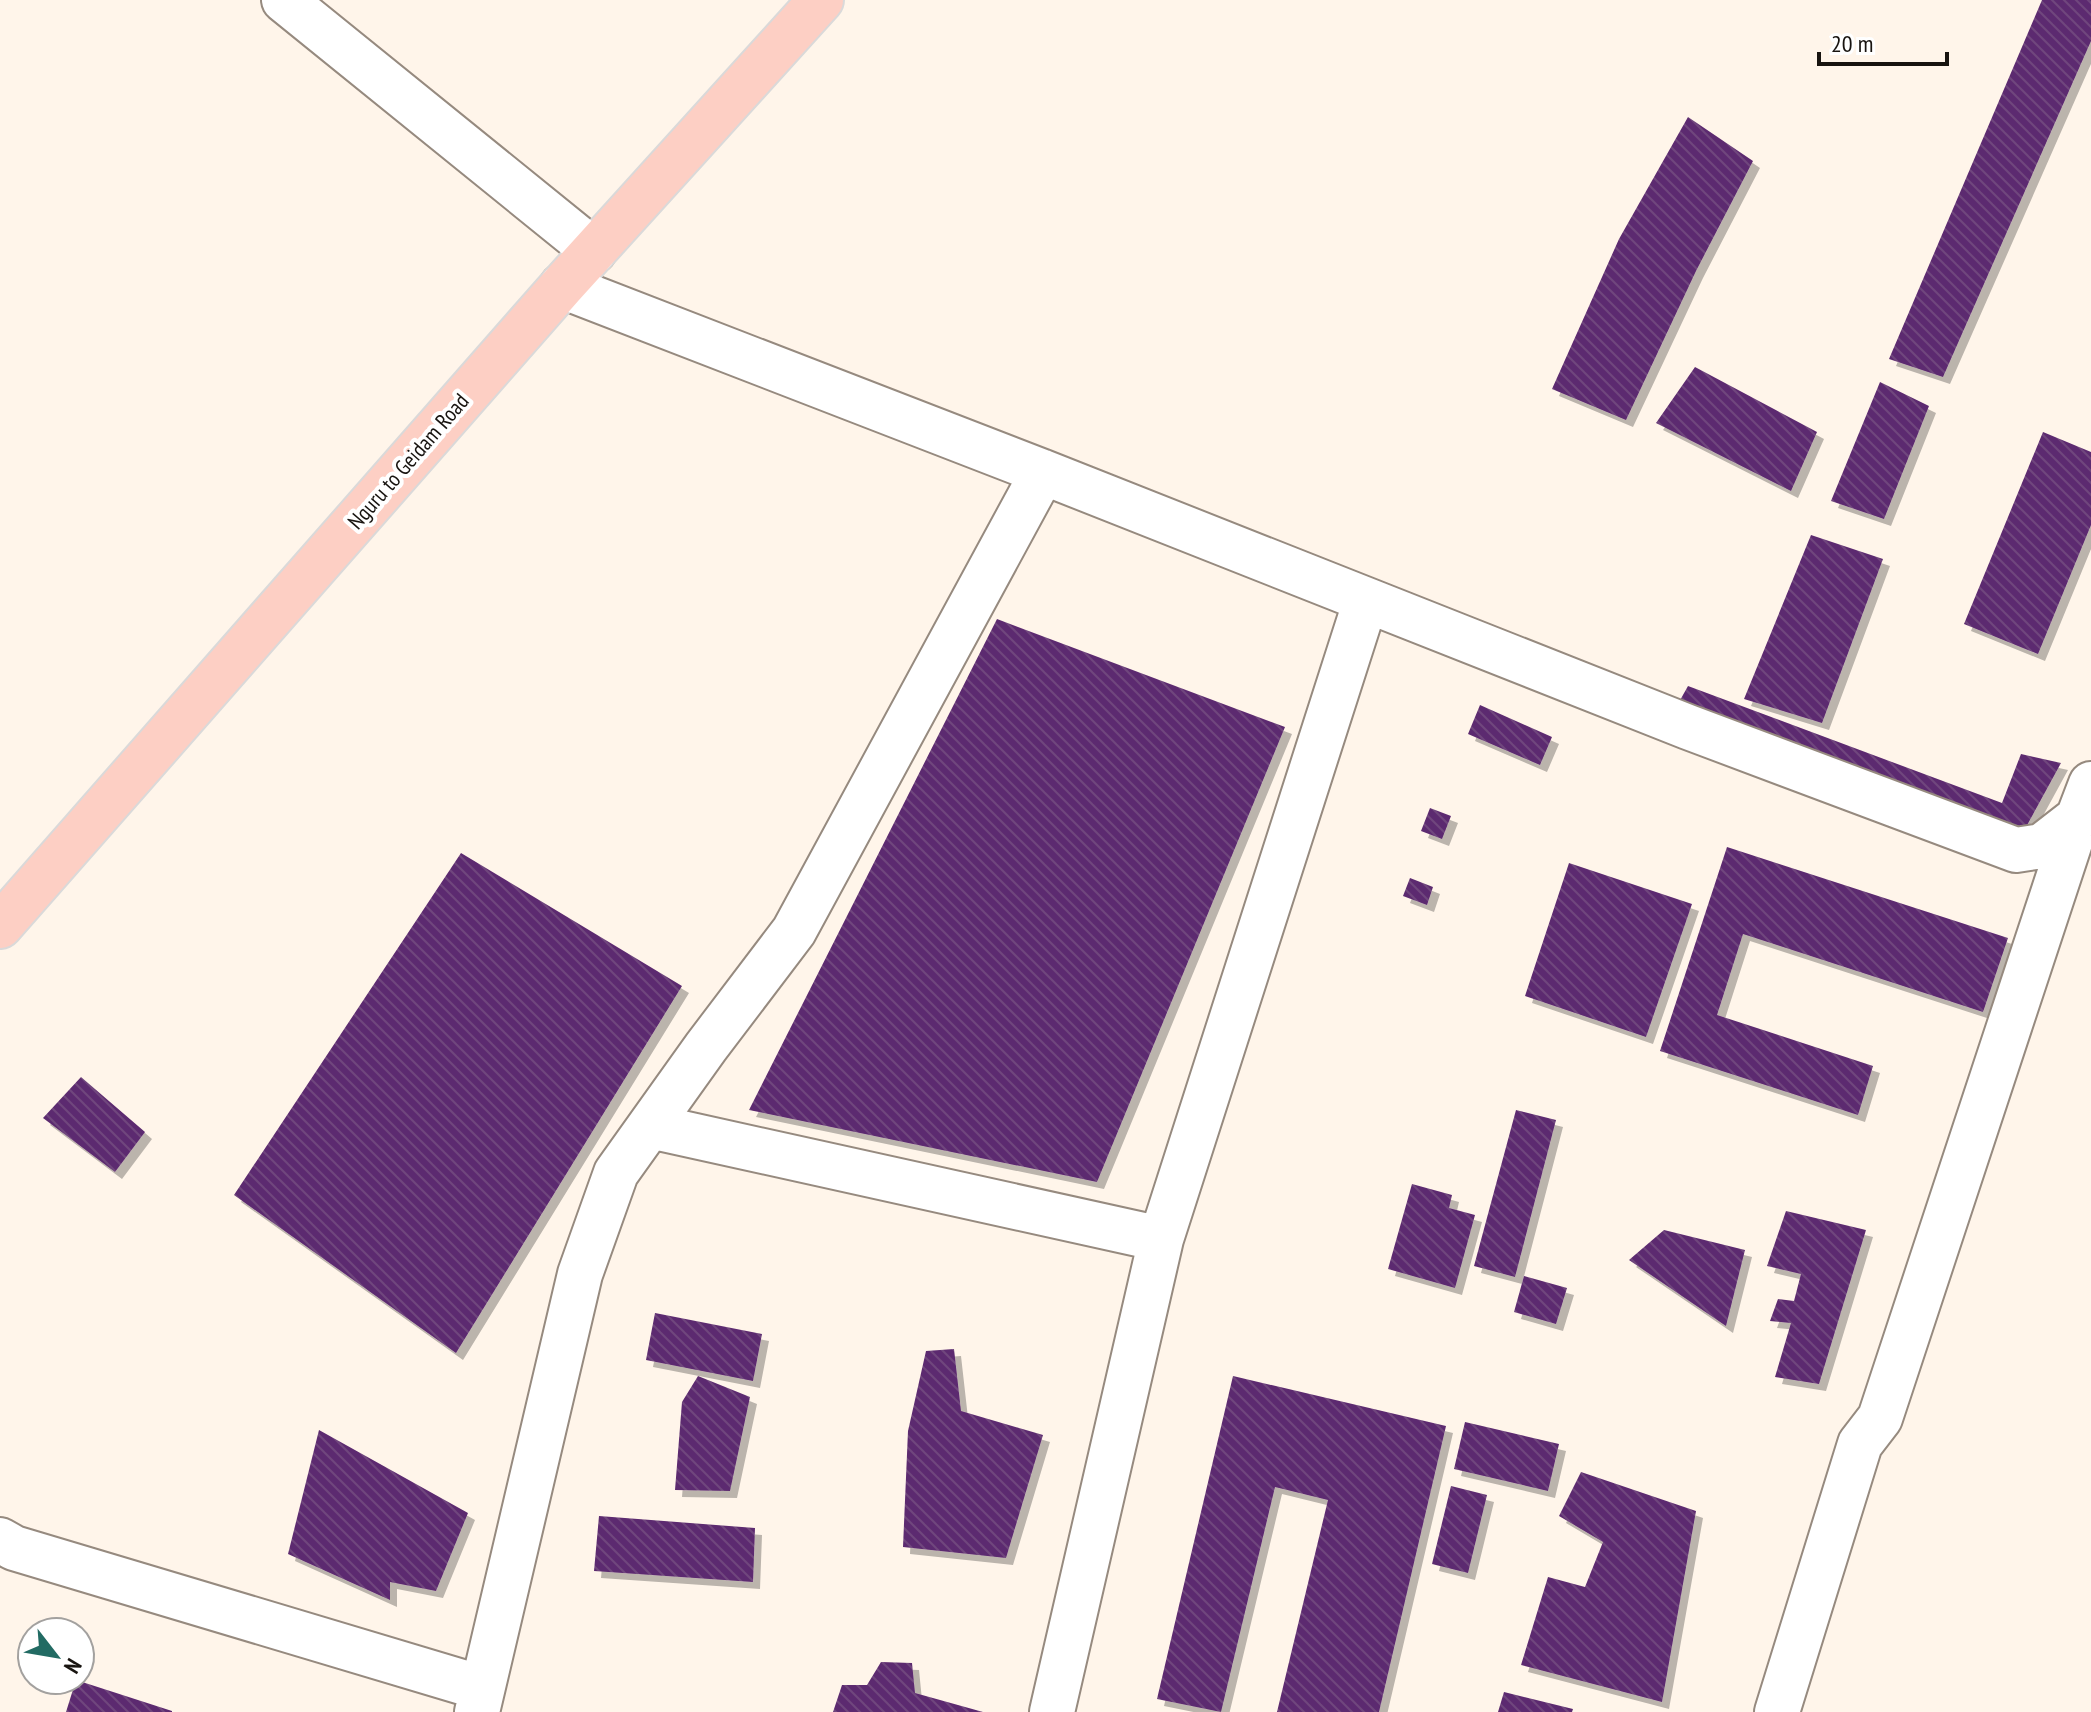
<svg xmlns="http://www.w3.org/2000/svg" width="2091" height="1712" font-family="'PT Sans Narrow',sans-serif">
<defs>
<pattern id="building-back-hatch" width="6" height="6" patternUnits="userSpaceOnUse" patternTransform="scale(2)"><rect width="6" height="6" fill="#5c2a6f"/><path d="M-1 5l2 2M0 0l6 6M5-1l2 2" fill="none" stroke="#6f467d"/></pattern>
<filter id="shadow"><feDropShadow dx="7" dy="7" stdDeviation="0" flood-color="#0004"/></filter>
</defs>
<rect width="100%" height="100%" fill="#fff5ea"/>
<path fill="url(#building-back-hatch)" filter="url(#shadow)" d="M2042 0H2091V41L1943 377 1889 359Z
M1688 117 1753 161 1696 271 1626 420 1552 389 1619 239Z
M1695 367 1817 432 1791 491 1656 423Z
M1880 382 1929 406 1884 519 1831 501Z
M2043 432 2091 452V525L2038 654 1964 624Z
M1811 535 1883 559 1822 723 1744 699Z
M997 619 1285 727 1097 1182 749 1110Z
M1688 686 2002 803 2021 754 2061 763 2020 838 1669 720Z
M1480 705 1552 737 1540 765 1468 734Z
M1430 808 1451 816 1442 839 1421 831Z
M1727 847 2008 938 1983 1012 1743 934 1717 1015 1873 1066 1858 1115 1660 1051Z
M461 853 682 986 456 1353 234 1195Z
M1569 863 1692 904 1646 1037 1525 996Z
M1410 878 1433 887 1427 905 1403 896Z
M81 1077 145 1132 115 1172 43 1118Z
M1516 1110 1556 1120 1515 1277 1474 1266Z
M1412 1184 1452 1195 1449 1208 1475 1215 1455 1288 1388 1269Z
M1786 1211 1866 1230 1819 1384 1775 1377 1791 1323 1770 1321 1778 1299 1794 1301 1801 1274 1767 1266Z
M1664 1230 1745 1250 1726 1326 1629 1260Z
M1524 1276 1567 1288 1556 1324 1514 1312Z
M655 1313 762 1334 753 1381 646 1360Z
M954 1349 961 1411 1043 1435 1006 1558 903 1547 908 1431 926 1351Z
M698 1376 750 1397 730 1491 675 1490 682 1402Z
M1233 1376 1446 1426 1379 1712H1277L1328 1500 1275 1487 1221 1712 1157 1699Z
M1465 1422 1559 1444 1548 1491 1454 1469Z
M319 1430 468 1513 436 1591 390 1582V1600L288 1554Z
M1581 1472 1696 1511 1662 1702 1521 1665 1548 1577 1585 1587 1603 1542 1559 1516Z
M1451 1486 1487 1495 1468 1573 1432 1564Z
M599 1516 755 1528 753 1582 594 1571Z
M881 1662 912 1663 915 1693 983 1712H833L842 1685H867Z
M76 1680 172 1711V1712H66Z
M1504 1692 1573 1709 1572 1712H1498Z"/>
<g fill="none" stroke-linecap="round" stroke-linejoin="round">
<g stroke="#968a7f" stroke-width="48">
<path id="minor" d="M284 0 594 251
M562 286 1043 472 1688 727 2016 850 2042 846 2078 818 2091 784
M650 1126 1161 1239
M0 1540 14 1548 482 1688
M477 1712 580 1274 616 1173 706 1047 794 931 1043 472
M1052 1712 1161 1239 1366 600
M1777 1712 1860 1444 1880 1418 2078 818"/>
</g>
<g stroke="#dad9d9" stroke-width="48">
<path id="major" d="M0 926 562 286 821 0"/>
</g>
<use href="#minor" stroke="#fff" stroke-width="44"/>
<use href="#major" stroke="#fdcfc4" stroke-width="44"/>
</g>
<g text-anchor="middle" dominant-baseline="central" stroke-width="8" stroke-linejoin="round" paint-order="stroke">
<g font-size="22" fill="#181410" stroke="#fff">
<text transform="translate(408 461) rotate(-49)">Nguru to Geidam Road</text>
</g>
</g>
<g transform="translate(56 1656) rotate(121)"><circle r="38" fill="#ffffff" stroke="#a3a19f" stroke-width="2"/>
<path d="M0-6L14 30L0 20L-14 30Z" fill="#226b63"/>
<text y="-12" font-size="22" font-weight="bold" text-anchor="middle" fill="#181410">N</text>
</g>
<path d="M1819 52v12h128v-12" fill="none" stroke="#181410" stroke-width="4"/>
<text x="1831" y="52" font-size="24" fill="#181410" stroke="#ffffff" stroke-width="6" paint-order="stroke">20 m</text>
</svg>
